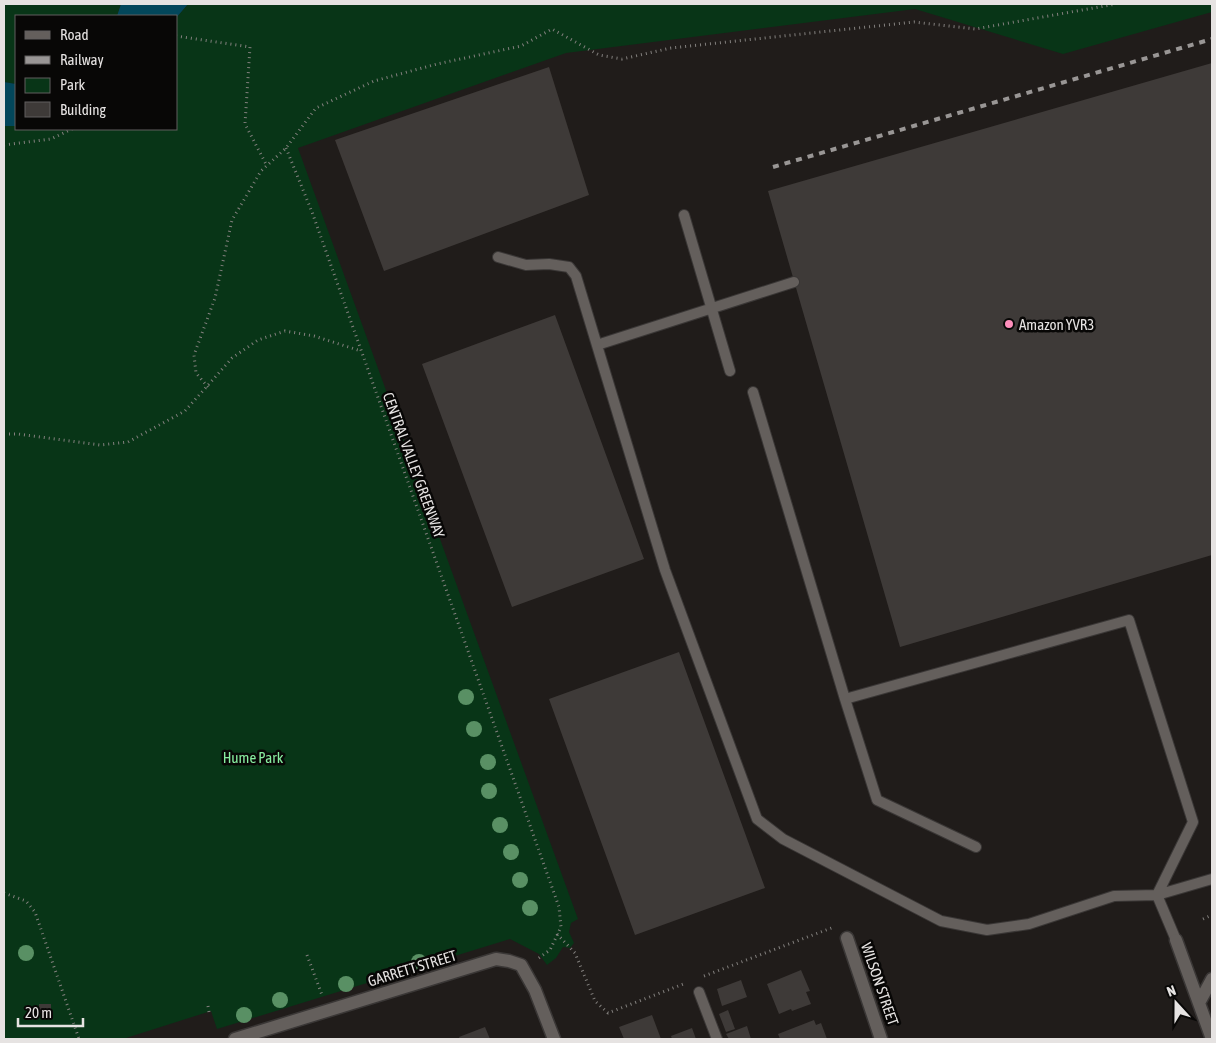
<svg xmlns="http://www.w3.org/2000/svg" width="1216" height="1043" font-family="'Asap Condensed',sans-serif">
<rect width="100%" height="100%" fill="#201c1a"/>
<path fill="#083517" d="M4 4H121L117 16H16V84L4 82Z
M188 4H1212V12L1063 54 915 9 566 53 298 148 578 919 571 923 569 932 574 943 570 948 563 947 556 958 547 965 539 954 510 939 217 1029 211 1011 126 1038V1039H4V126H16V129H176V18Z"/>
<path fill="#03475b" d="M121 4H188L176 18V16H117Z
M4 82 16 84V126H4Z"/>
<path fill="#3e3a38" d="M1212 63V555L900 647 768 191Z
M549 67 589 195 384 271 335 140Z
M555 315 644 559 512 607 422 364Z
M679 652 765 888 635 935 549 699Z
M801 970 810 991 806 992 811 1004 792 1011 791 1009 779 1014 767 984Z
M741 980 747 997 722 1006 717 989Z
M39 1004H51V1013H39Z
M728 1010 735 1029 726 1032 719 1014Z
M652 1015 661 1039H624L619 1027Z
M814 1020 816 1025 821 1023 827 1039H780L778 1034Z
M747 1026 751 1039H729L726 1034Z
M485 1027 490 1039H460L459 1037Z
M692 1028 696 1039H672L671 1036Z"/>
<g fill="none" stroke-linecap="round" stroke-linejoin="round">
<g stroke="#3a3736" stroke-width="12">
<path id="service" d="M684 215 730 371
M498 257 526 265 549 264 569 267 576 276 665 570 757 819 783 839 941 921 987 930 1029 924 1114 896 1157 895 1212 879
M597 345 794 282
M753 392 845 699 1129 620 1193 822 1157 895 1176 940
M845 699 877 800 976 847
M699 992 717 1039"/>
</g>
<g stroke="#3a3736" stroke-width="15">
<path id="minor" d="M847 938 881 1039
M1176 940 1212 1039
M1199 1003 1212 979
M235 1039 496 959 509 961 521 965 535 990 554 1039"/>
</g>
<path stroke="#83807e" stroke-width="3" stroke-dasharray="1 4" stroke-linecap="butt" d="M176 36 250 47 245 124 267 166
M4 145 51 139 72 129
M286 148 312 212 559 907 561 927 550 950 536 960
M208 387 196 373 194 355 215 298 232 220 261 171 286 148 316 108 374 81 437 64 521 46 552 29 599 55 622 59 671 48 914 22 975 29 1116 4
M4 434H18L100 445 128 442 185 411 232 358 258 340 285 331 314 336 361 351
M4 893 26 901 35 912 79 1039
M1203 919 1212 915
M557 934 575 953 595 1001 608 1013 686 983
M307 955 322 995
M704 976 834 927
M208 1006 209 1012"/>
<use href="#service" stroke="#645f5c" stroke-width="10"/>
<use href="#minor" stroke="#645f5c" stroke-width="12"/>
<path stroke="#999695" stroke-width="4" stroke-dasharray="6 6" stroke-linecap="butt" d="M773 167 1212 39"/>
</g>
<g fill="#599064">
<circle cx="466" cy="697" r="8"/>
<circle cx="474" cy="729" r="8"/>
<circle cx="488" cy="762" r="8"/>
<circle cx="489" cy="791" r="8"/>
<circle cx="500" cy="825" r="8"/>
<circle cx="511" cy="852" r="8"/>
<circle cx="520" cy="880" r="8"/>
<circle cx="530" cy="908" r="8"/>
<circle cx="26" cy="953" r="8"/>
<circle cx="419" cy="962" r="8"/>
<circle cx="346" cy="984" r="8"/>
<circle cx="280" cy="1000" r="8"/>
<circle cx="244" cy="1015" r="8"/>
</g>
<circle fill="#fe8ebb" stroke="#080706" stroke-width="2" cx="1009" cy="324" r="5"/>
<g text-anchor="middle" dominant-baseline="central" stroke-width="5" stroke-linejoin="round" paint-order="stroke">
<g font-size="15" fill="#e6e3e2" stroke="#080706" text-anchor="start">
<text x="1019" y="324">Amazon YVR3</text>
</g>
<g font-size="15" fill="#e6e3e2" stroke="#080706">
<text transform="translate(414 465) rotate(70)">CENTRAL VALLEY GREENWAY</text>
<text transform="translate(412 968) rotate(-17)">GARRETT STREET</text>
<text transform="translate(880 984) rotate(71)">WILSON STREET</text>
</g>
<g font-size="15" fill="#88eea0" stroke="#080706">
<text x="253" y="757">Hume Park</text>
</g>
</g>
<rect width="1216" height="1043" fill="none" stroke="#e6e3e2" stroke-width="10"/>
<rect x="15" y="15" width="162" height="115" fill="#080706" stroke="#615f5e"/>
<rect x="25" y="31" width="25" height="8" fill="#645f5c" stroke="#615f5e"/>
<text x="60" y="40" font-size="15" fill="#e6e3e2">Road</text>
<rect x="25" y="56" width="25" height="8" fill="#999695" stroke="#615f5e"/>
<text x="60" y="65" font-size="15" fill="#e6e3e2">Railway</text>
<rect x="25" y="78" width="25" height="15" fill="#083517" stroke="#615f5e"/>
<text x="60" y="90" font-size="15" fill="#e6e3e2">Park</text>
<rect x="25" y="102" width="25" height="15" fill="#3e3a38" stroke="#615f5e"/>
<text x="60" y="115" font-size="15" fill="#e6e3e2">Building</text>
<g transform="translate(1176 1003) rotate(339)" stroke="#080706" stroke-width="4" paint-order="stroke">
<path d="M0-4L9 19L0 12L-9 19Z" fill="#e6e3e2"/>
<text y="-8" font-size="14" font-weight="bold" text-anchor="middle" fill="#e6e3e2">N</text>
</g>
<path d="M18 1018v8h65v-8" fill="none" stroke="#e6e3e2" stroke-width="2.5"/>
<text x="25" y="1018" font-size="15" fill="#e6e3e2" stroke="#080706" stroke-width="4" paint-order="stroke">20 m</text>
</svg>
